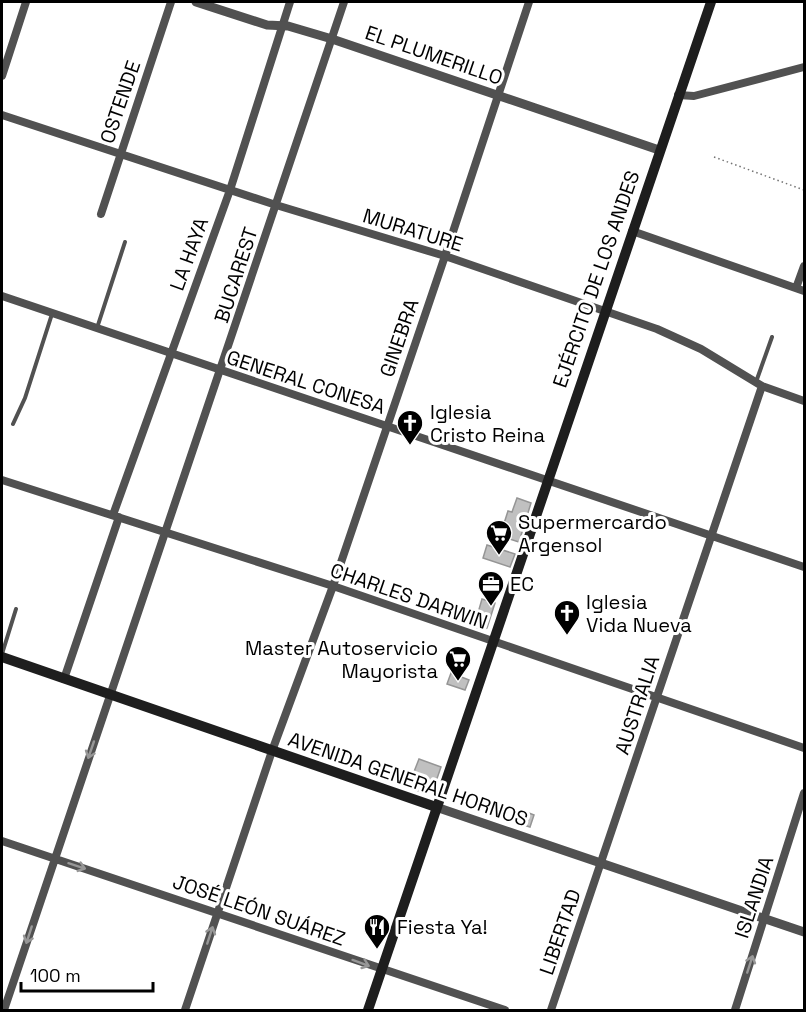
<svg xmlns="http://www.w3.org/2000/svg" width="806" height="1012" font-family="'Space Grotesk',sans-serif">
<rect width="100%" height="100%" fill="#fff"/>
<path fill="#c0c0c0" stroke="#959595" stroke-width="1.5" d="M517 498 531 503 519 542 500 536 508 511 512 512Z
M487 545 515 554 510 567 483 558Z
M482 599 495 603 487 628 483 630 474 627Z
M451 673 469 680 465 690 447 684Z
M419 759 441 767 433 790 426 794 408 787Z
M521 810 534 815 530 827 517 823Z"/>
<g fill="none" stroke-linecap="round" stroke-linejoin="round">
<path stroke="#737373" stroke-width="1.5" stroke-dasharray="1.5 3" stroke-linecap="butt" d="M714 157 804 190"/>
<path stroke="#515151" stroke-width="4" d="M97 328 125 242
M756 382 772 337
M13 424 25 398 52 314
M2 654 16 609"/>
<path stroke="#515151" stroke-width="8" d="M2 76 26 2
M678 95 694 96 804 67
M2 115 276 205 445 256 657 329 701 349 762 386 804 401
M101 214 171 2
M632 231 804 291
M796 288 804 266
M2 296 804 567
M2 480 333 586 804 748
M113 515 230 190 290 2
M64 679 119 517
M2 841 505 1010
M4 1010 344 2
M185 1010 272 751 333 586 445 256 529 2
M551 1010 762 386
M735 1010 804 793"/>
<path stroke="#515151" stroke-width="9" d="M196 2 267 25 288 26 332 39 659 150
M436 807 804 932"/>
<path stroke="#1e1e1e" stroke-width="10" d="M2 657 436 807
M368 1010 711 2"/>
</g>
<defs><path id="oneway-shaft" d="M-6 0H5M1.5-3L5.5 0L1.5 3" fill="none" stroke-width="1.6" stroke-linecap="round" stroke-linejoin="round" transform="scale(1.5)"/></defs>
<g stroke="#979797">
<use href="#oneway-shaft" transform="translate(91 750) rotate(109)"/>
<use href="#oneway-shaft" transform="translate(77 866) rotate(18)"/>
<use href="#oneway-shaft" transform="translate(29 935) rotate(108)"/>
<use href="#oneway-shaft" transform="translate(210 935) rotate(-72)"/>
<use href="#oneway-shaft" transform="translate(361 963) rotate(20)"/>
<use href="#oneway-shaft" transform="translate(750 964) rotate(-72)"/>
</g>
<defs>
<g id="church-pin" transform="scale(1.35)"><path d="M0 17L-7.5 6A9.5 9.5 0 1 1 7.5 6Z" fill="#000" stroke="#fff"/><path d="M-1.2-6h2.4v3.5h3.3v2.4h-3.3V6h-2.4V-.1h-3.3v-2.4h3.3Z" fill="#fff"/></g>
<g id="supermarket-pin" transform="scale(1.35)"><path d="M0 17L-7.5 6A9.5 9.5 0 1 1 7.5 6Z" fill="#000" stroke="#fff"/><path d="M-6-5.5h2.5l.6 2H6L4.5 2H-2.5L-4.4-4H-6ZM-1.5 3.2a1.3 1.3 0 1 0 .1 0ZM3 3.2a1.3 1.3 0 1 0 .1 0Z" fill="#fff"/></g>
<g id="office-pin" transform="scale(1.35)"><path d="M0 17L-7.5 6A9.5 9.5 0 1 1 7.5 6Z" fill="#000" stroke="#fff"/><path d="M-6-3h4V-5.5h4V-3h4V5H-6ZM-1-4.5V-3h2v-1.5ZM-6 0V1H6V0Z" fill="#fff"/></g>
<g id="restaurant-pin" transform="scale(1.35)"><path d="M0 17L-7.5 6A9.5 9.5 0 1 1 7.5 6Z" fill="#000" stroke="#fff"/><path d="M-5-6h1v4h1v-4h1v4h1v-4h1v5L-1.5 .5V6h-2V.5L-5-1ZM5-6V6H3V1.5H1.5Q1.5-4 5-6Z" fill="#fff"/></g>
</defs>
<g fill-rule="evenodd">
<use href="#church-pin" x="410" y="423"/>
<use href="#supermarket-pin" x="499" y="533"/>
<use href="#office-pin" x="491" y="584"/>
<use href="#church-pin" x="567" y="613"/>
<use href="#supermarket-pin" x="458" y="659"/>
<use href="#restaurant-pin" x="377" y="927"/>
</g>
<g text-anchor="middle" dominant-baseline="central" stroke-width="6" stroke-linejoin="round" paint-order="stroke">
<g font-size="20" fill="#000" stroke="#fff">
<text transform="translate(434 55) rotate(19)">EL PLUMERILLO</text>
<text transform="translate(120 102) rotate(-71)">OSTENDE</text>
<text transform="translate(413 230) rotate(17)">MURATURE</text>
<text transform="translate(189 254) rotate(-70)">LA HAYA</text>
<text transform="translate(236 275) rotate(-72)">BUCAREST</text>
<text transform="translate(596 279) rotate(-71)">EJÉRCITO DE LOS ANDES</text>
<text transform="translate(399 338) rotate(-71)">GINEBRA</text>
<text transform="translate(306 382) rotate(18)">GENERAL CONESA</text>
<text transform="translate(409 596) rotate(19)">CHARLES DARWIN</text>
<text transform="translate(637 705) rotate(-72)">AUSTRALIA</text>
<text transform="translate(408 779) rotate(19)">AVENIDA GENERAL HORNOS</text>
<text transform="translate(754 897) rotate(-72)">ISLANDIA</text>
<text transform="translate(259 910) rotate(19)">JOSÉ LEÓN SUÁREZ</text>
<text transform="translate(560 932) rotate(-71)">LIBERTAD</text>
</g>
<g font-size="20" fill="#000" stroke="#fff" text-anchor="start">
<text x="430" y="412">Iglesia<tspan x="430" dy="23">Cristo Reina</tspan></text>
<text x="518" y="522">Supermercardo<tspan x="518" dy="23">Argensol</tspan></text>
<text x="510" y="584">EC</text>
<text x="586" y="602">Iglesia<tspan x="586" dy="23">Vida Nueva</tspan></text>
<text x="438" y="648" text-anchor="end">Master Autoservicio<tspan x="438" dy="23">Mayorista</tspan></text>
<text x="397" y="927">Fiesta Ya!</text>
</g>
</g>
<rect width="806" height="1012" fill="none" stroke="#000000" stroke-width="6"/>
<path d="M21 982v9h132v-9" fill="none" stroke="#000000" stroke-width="3"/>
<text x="30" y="982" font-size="18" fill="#000000" stroke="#ffffff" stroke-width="4.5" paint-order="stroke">100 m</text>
</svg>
